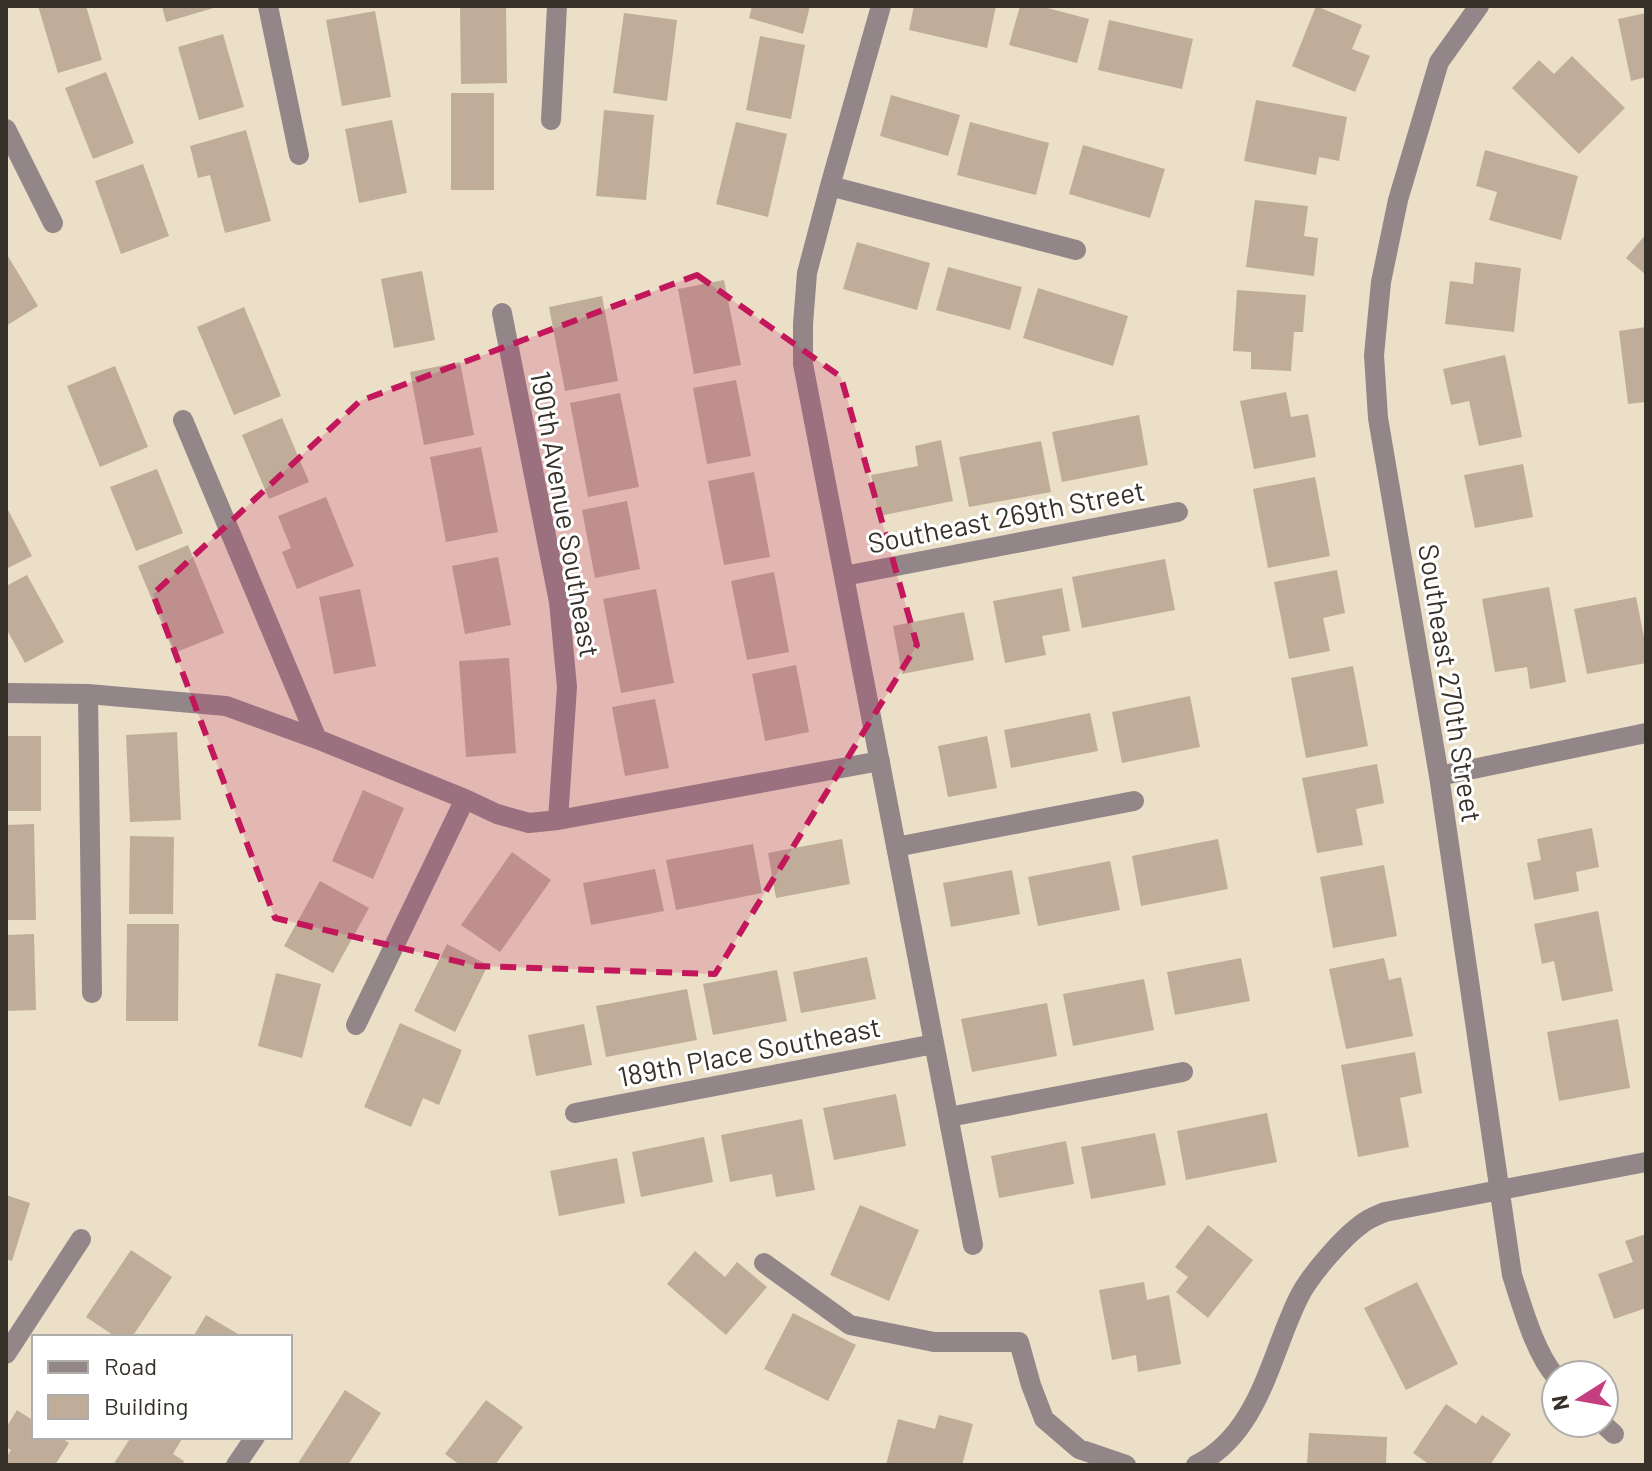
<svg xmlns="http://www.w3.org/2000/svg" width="1652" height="1471" font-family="Barlow,sans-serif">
<rect width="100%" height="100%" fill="#ebdfc8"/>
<path fill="#bfad9a" d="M38 6H86L102 60 58 73Z
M162 6H217V7L166 22Z
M506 6 507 83 461 84 460 7Z
M752 6H810L803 34 749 18Z
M914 6H996L987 48 909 30Z
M1020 6H1040L1089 19 1077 63 1009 45Z
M1316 6 1362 25 1352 49 1370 56 1355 92 1292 66Z
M375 11 391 97 342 106 326 20Z
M624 13 677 20 667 101 613 93Z
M1646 13V77L1631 81 1618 19Z
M1109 20 1193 39 1182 89 1098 70Z
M223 34 244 107 199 120 178 47Z
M760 36 805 45 791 119 746 110Z
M1572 56 1625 108 1579 154 1512 88 1539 60 1554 74Z
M106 72 134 143 93 159 65 88Z
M451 93H494V190H451Z
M891 95 960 115 948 156 880 136Z
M1256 100 1347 117 1339 161 1319 157 1316 175 1244 161Z
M604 110 654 115 646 200 596 196Z
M392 120 407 193 359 203 345 129Z
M736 122 787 134 768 217 716 204Z
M970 122 1049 143 1036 195 957 175Z
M246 130 271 221 225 233 210 175 198 178 190 146Z
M1083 145 1165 169 1150 218 1069 194Z
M1485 150 1578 176 1561 240 1489 220 1497 192 1476 186Z
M143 164 169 236 121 254 95 181Z
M1255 200 1308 206 1304 236 1318 238 1314 276 1246 267Z
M1646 234V275L1626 258Z
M857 242 930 263 917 310 843 289Z
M6 253 38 306 6 326Z
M1475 262 1521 268 1514 332 1445 324 1450 281 1473 284Z
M948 267 1022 287 1010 330 936 310Z
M422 271 435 340 394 348 381 279Z
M724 280 741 365 694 374 678 289Z
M1038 288 1128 316 1113 366 1023 338Z
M1237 290 1306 295 1303 332H1294L1291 371 1251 369V352L1233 351Z
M602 296 618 381 565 391 549 307Z
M244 307 281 396 234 415 197 327Z
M1646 327V402L1628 404 1619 331Z
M1505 355 1522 437 1479 446 1469 401 1451 405 1443 369Z
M460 362 474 435 424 445 410 372Z
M115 366 148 447 100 467 67 386Z
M736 380 751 456 707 464 693 388Z
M1286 392 1291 417 1308 414 1316 457 1254 469 1240 401Z
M620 393 639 487 588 497 570 403Z
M1139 415 1148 465 1062 482 1052 432Z
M282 418 309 482 269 499 242 435Z
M941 440 953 501 879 516 871 475 918 466 915 446Z
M1041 441 1051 492 969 507 959 457Z
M481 447 498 532 446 542 430 457Z
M1523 464 1533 517 1475 528 1464 475Z
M157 469 183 533 136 551 110 487Z
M754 472 770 557 724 565 708 481Z
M1315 477 1330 556 1268 568 1253 489Z
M326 497 354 566 297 589 282 552 291 548 278 516Z
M627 501 640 569 595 578 582 510Z
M6 506 32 556 6 569Z
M188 545 224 633 174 653 138 566Z
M498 557 511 625 465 634 452 566Z
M1165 559 1175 610 1082 628 1072 577Z
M1337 570 1345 613 1323 618 1330 651 1289 659 1274 582Z
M774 572 789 652 747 660 731 581Z
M27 575 64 642 25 663 6 628V586Z
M1549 587 1566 682 1530 689 1527 667 1495 672 1482 599Z
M1062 588 1070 631 1042 636 1046 655 1005 663 993 601Z
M360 589 376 666 334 674 319 597Z
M656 589 674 683 621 693 603 599Z
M1636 597 1646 647V663L1587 674 1574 609Z
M964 612 974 660 902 674 893 626Z
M509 658 516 753 466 757 459 661Z
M796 665 809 732 765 741 752 674Z
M1353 666 1368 746 1306 758 1291 678Z
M1190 696 1200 747 1122 763 1112 712Z
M655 699 669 768 625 776 612 707Z
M1090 713 1098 751 1011 768 1004 730Z
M177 732 181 820 130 822 126 735Z
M6 736H41V811H6Z
M987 736 997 788 948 797 938 746Z
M1377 764 1384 803 1356 809 1363 845 1317 853 1302 778Z
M363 790 404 808 373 879 332 861Z
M34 824 36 920H6V825Z
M1592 828 1599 867 1576 872 1579 891 1534 900 1527 863 1541 860 1537 839Z
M130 836 174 837 173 914H129Z
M842 839 850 884 776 898 768 853Z
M1218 839 1228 889 1141 906 1132 856Z
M753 844 762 893 676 910 666 860Z
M512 852 551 880 500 952 461 925Z
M1110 861 1120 910 1038 926 1028 877Z
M1384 865 1397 936 1333 948 1320 877Z
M655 869 664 911 591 925 583 883Z
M1012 870 1020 914 951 927 943 883Z
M320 881 369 908 333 973 284 946Z
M1598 911 1613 991 1562 1001 1554 961 1542 964 1534 924Z
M127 924H179L178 1021H126Z
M34 934 36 1010 6 1011V935Z
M447 944 488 965 455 1032 414 1011Z
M867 957 876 999 801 1013 793 972Z
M1241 958 1250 1001 1175 1015 1167 972Z
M1384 958 1389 980 1401 977 1413 1036 1346 1049 1329 969Z
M777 970 787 1021 713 1035 703 984Z
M276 973 321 984 302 1058 258 1046Z
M1144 979 1154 1030 1073 1046 1063 994Z
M687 989 697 1040 606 1057 596 1006Z
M1047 1003 1057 1056 972 1072 961 1019Z
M1618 1019 1630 1088 1559 1101 1547 1032Z
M400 1023 462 1050 439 1105 423 1098 411 1127 364 1107Z
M584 1024 592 1065 536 1076 528 1035Z
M1415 1052 1422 1093 1400 1098 1409 1147 1358 1157 1341 1065Z
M896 1094 906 1146 834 1160 823 1108Z
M1267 1113 1277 1162 1186 1180 1177 1131Z
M802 1119 815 1190 776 1197 772 1174 730 1182 721 1135Z
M1155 1133 1166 1185 1091 1199 1081 1147Z
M704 1137 713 1182 641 1197 632 1152Z
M1066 1141 1074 1184 999 1198 991 1156Z
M617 1158 625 1203 559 1216 550 1171Z
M6 1195 30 1203 12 1261 6 1259Z
M860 1205 919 1230 889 1301 830 1275Z
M1208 1225 1253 1260 1208 1318 1176 1292 1188 1277 1175 1267Z
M1646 1234V1308L1614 1319 1598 1274 1633 1262 1625 1241Z
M131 1250 172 1277 132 1337H116L86 1317Z
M695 1251 725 1277 737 1262 767 1287 726 1335 667 1284Z
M1144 1282 1147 1300 1169 1295 1181 1364 1138 1372 1136 1355 1112 1360 1099 1290Z
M1417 1282 1458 1364 1406 1390 1364 1308Z
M793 1313 856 1345 828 1401 764 1369Z
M206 1315 243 1337H193Z
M345 1390 381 1413 348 1465H297Z
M486 1400 523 1427 495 1465H460L445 1454Z
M1446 1404 1476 1424 1482 1415 1511 1434 1490 1465H1430L1413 1453Z
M17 1410 34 1421V1437H60L69 1443 55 1465H6V1458L11 1450 6 1447V1428Z
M939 1415 973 1424 962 1465H886L898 1419 935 1429Z
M1309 1433 1387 1437 1386 1465H1307Z
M131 1437H183L173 1454 184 1461 182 1465H113Z"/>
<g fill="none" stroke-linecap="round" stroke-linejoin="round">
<path stroke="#928689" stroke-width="20" d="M268 6 299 155
M881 6 830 186 807 273 803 324V364L973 1245
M1479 6 1439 62 1398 200 1381 282 1374 355 1378 418 1439 776 1512 1275C1522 1306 1535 1353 1556 1377
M551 120 557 6
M6 129 53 223
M830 186 1076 250
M502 313 559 602 567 687 558 820
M183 420 317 739
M844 576 1178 512
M6 693 88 694 226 706 317 739 465 799 497 814 529 823 558 820 880 761
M88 694 92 993
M1439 776 1646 733
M896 847 1134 801
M356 1025 465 799
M575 1113 934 1044
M949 1117 1183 1072
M764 1263 850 1325 934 1342H1019L1031 1385 1044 1419 1079 1449 1126 1465
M6 1354 81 1239
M1602 1423 1614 1434
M236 1465 255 1437
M1196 1465C1260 1433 1270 1355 1299 1297 1310 1275 1343 1237 1363 1223 1370 1218 1378 1215 1385 1212L1646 1162"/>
</g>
<path fill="#c2185b" fill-opacity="0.2" stroke="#c2185b" stroke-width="6" stroke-dasharray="16 10" stroke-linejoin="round" d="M697 275 841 377 917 645 715 974 477 966 275 918 153 594 360 401Z"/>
<g text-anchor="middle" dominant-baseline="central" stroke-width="6" stroke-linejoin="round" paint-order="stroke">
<g font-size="28" fill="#373229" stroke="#fff">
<text transform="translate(566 514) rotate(80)">190th Avenue Southeast</text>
<text transform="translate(1006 516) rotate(-11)">Southeast 269th Street</text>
<text transform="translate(1451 683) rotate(81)">Southeast 270th Street</text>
<text transform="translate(749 1051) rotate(-11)">189th Place Southeast</text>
</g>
</g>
<rect width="1652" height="1471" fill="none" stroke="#373229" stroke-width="16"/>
<rect x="32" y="1335" width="260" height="104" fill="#ffffff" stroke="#afada9" stroke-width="2"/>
<rect x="48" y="1361" width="40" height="12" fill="#928689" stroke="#afada9" stroke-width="2"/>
<text x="104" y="1375" font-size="24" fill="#373229">Road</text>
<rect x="48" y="1395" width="40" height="24" fill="#bfad9a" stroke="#afada9" stroke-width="2"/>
<text x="104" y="1415" font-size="24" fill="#373229">Building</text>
<g transform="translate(1580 1399) rotate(259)"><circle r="38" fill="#ffffff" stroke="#afada9" stroke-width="2"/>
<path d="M0-6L14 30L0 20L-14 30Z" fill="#c53f80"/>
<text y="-12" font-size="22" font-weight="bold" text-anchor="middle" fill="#373229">N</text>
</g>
</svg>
